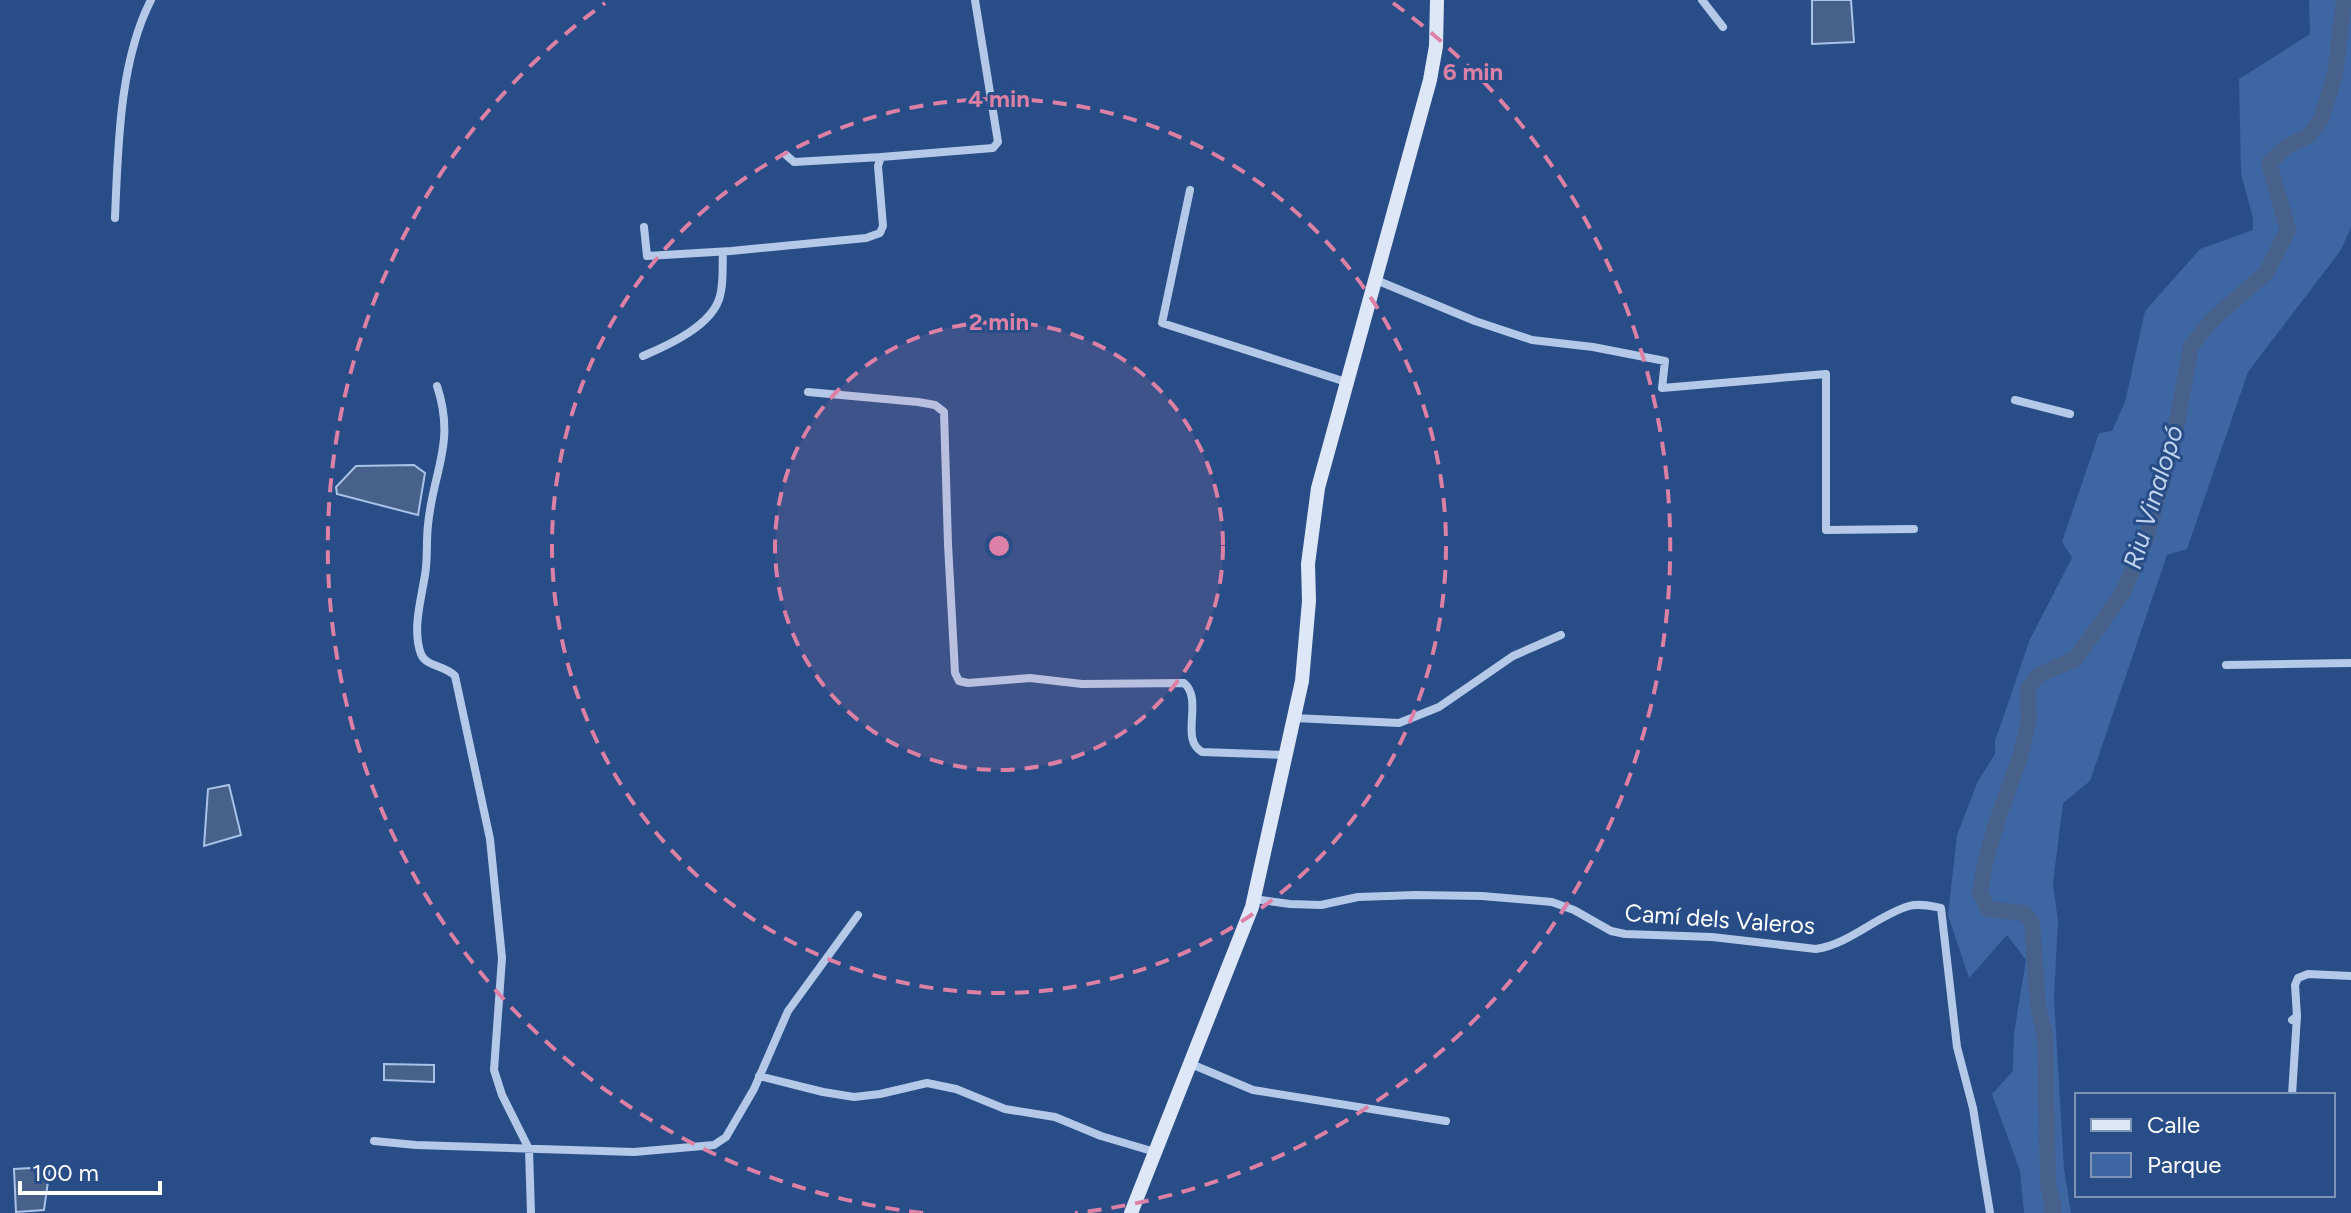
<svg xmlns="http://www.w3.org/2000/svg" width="2351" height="1213" font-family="Figtree,sans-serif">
<rect width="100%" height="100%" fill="#284d87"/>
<path fill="#3d66a3" d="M2309 0H2351V227L2341 250 2248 372 2187 549 2167 555 2090 781 2063 803 2053 883 2058 922 2054 997 2064 1169 2071 1213H2024L2020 1171 1992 1094 2013 1071 2014 1033 2026 960 2007 935 1969 978 1948 915 1957 835 1978 781 1995 754V741L2030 639 2072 558 2062 542 2099 433 2112 431 2125 402 2145 311 2200 249 2253 230V218L2241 174 2239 79 2310 34Z"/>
<path fill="#47618a" stroke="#a9c3e8" stroke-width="2" d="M1812 0H1851L1854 42 1812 44Z
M414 465 425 473 418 515 337 494 336 487 356 466Z
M229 785 241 835 204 846 208 789Z
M384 1064 434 1065V1082L384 1080Z
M50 1167 44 1210 16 1212 14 1169Z"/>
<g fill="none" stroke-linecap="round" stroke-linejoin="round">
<path stroke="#47618a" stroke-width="16" d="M2052 1213 2054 1208 2048 1185 2045 1036 2038 1006 2032 922 2024 913 1988 909 1980 892 1985 863 1997 821 2021 754 2029 719 2028 689 2037 676 2075 659 2122 594 2147 536 2174 439 2191 346 2213 319 2266 273 2288 230 2269 163 2286 147 2308 136 2321 120 2335 74 2344 0"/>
<path stroke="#b4c9e8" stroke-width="8" d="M1702 0 1723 27
M786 155 794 162 881 157
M1190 190 1162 323 1346 382
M115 218C118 149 119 62 151 0
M644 227 647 256 731 251 866 238 880 233 883 226 878 166 881 157 993 148 998 142 975 0
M1376 280 1475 321 1532 340 1593 347 1665 361 1662 388 1826 374V530L1914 529
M643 356C669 345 713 325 720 296 724 282 722 266 723 252
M437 386C456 443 433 471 428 525 426 542 428 558 425 575 421 600 412 630 421 654 426 667 445 665 455 676L490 839 502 958 494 1070 502 1095 529 1149 531 1213
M808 392 918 402 935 405 944 412 948 544 955 673 959 681 968 683 1030 678 1082 684 1184 683C1204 700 1179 739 1202 752L1286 755
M2015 400 2070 414
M2226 665 2351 663
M1294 718 1399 723 1439 707 1513 656 1561 635
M1254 899 1290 904 1321 905 1358 897 1416 895 1482 896 1552 902 1574 910 1611 931 1625 934 1712 937 1816 949C1850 944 1876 916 1909 906 1919 903 1931 906 1941 908L1957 1047 1973 1108 1990 1213
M2292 1020 2297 1016 2295 985 2298 978 2308 974 2351 976
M1191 1064 1253 1090 1446 1121
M759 1076 823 1092 854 1097 880 1094 927 1083 956 1089 1005 1109 1055 1117 1101 1136 1155 1152
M2292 1095 2297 1016
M374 1141 416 1145 634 1152 714 1145 726 1137 754 1089 788 1011 858 915"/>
<path stroke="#dee7f7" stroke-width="14" d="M1131 1213 1252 907 1302 681 1309 601 1308 564 1318 488 1430 80 1436 46 1437 0"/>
</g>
<circle cx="999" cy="546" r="224" fill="#dd80a5" fill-opacity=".12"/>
<g fill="none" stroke="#dd80a5" stroke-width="4" stroke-dasharray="14 10">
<circle cx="999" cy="546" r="224"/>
<circle cx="999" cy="546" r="447"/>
<path d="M923 1213A671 671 0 0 1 605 3M1393 3A671 671 0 0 1 1075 1213"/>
</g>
<g text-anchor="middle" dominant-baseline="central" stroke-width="6" stroke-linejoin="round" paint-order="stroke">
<g font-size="24" fill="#fff" stroke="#284d87">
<text transform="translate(1720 919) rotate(4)">Camí dels Valeros</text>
</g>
<g font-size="26" font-style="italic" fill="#c0d3ef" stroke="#284d87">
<text transform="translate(2153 497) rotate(-73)">Riu Vinalopó</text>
</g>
</g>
<circle cx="999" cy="546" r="12" fill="#dd80a5" stroke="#284d87" stroke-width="4"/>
<g font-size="24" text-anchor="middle" font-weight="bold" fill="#dd80a5" stroke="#284d87" stroke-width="6" stroke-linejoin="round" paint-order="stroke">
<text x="1473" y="80">6 min</text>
<text x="999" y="107">4 min</text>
<text x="999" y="330">2 min</text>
</g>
<rect x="2075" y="1093" width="260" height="104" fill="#284d87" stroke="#7e94b7" stroke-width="2"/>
<rect x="2091" y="1119" width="40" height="12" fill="#dee7f7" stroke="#7e94b7" stroke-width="2"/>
<text x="2147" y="1133" font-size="24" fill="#ffffff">Calle</text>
<rect x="2091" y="1153" width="40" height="24" fill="#3d66a3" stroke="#7e94b7" stroke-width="2"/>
<text x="2147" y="1173" font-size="24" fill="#ffffff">Parque</text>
<path d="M20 1181v12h140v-12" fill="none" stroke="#ffffff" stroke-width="4"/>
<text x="32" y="1181" font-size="24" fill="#ffffff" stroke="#284d87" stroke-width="6" paint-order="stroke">100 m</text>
</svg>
